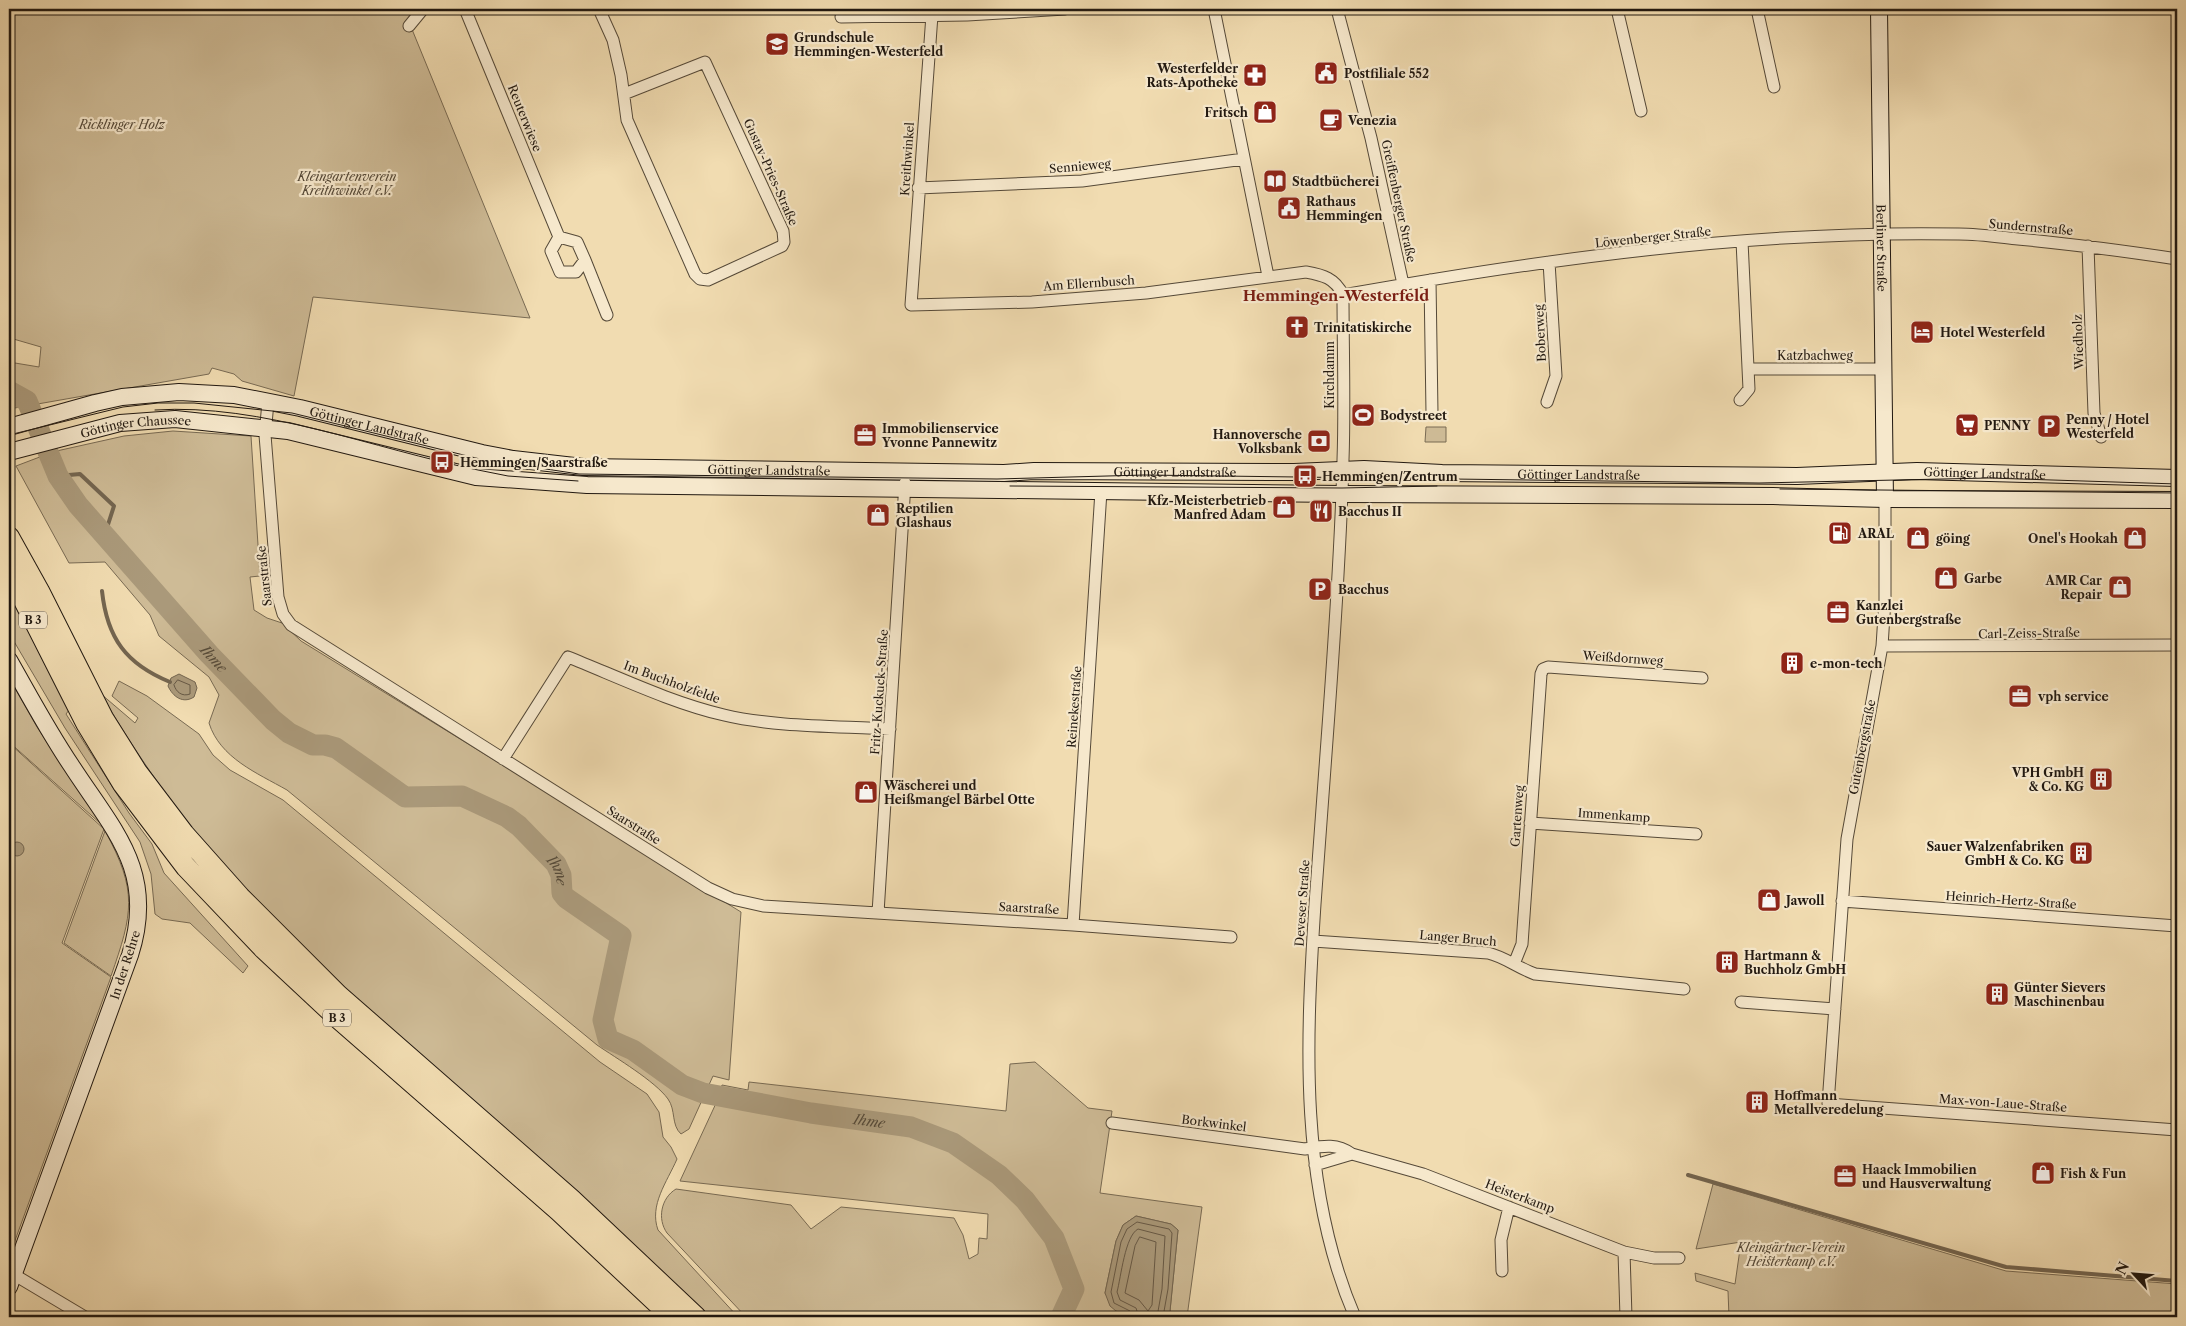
<svg xmlns="http://www.w3.org/2000/svg" width="2186" height="1326" font-family="'Libre Caslon Text',serif">
<rect width="100%" height="100%" fill="#f1dcb1"/>
<filter id="stains"><feTurbulence type="fractalNoise" baseFrequency=".004" numOctaves="4"/><feColorMatrix values="0 0 0 0 .2 0 0 0 0 .09 0 0 0 0 .02 0 0 0 .5 -.17"/></filter>
<radialGradient id="worn" r=".72"><stop offset=".6" stop-color="#630" stop-opacity="0"/><stop offset="1" stop-color="#630" stop-opacity=".3"/></radialGradient>
<path fill="#cebb96" stroke="#786a53" d="M9 9H419L409 22 530 318 313 297 294 396 242 381 234 374 212 368 209 374 9 409V362L39 367 41 347 10 338 9 342Z
M1426 427H1446V442H1425Z
M173 431 251 436 260 576 250 577 254 610 267 618 282 623 301 641 741 912 729 1080 713 1076 689 1129 681 1134C671 1125 676 1110 668 1099 655 1081 616 1058 597 1045L287 790C257 773 220 758 209 723L219 695 209 677 159 636 150 615 105 562 69 563 16 466 45 455C73 515 123 562 167 610 192 636 214 663 239 689L243 686 211 652 175 608 80 503 64 479 52 452 124 436Z
M9 588 69 710 66 714 129 813 152 844 164 873 248 966 243 973 190 923 162 919 155 914 151 874 140 842 65 728 9 633Z
M9 678 37 727 101 824 9 742Z
M119 681 147 696 199 734 213 755 230 770 283 800 600 1062 647 1094 659 1112 663 1137 671 1147 677 1159C667 1182 649 1205 658 1230L738 1317H706C602 1212 488 1119 379 1019 318 964 257 909 205 845 166 797 132 747 101 694L135 723 138 718 112 696Z
M9 743 104 829 62 943 111 977 9 1257Z
M105 831C138 891 133 913 111 976L64 943Z
M1035 1062 1088 1108 1112 1111 1100 1193 1202 1207 1187 1317H1167L1170 1311 1178 1230 1171 1224 1136 1216 1123 1225 1116 1241 1105 1293 1116 1311 1134 1317H746L667 1233C657 1219 661 1198 676 1189L791 1205 811 1229 841 1207 954 1218 963 1235 969 1259 978 1254 979 1238 987 1239 988 1214 680 1181 718 1099 761 1108 910 1129 951 1145 997 1177 1022 1202 1023 1194 1001 1172 954 1139 910 1123 719 1094 722 1085 748 1090 749 1082 1006 1111 1010 1064Z
M1713 1184 2006 1271 2177 1284V1317H1729L1728 1291 1696 1281 1695 1273 1735 1284 1741 1242 1696 1249Z"/>
<path fill="#aa997a" stroke="#736550" d="M179 674 195 682 197 688 194 697C183 704 173 697 168 686L171 678Z
M10 849a7 7 0 1 1 14 0a7 7 0 1 1-14 0Z
M1136 1216 1171 1224 1178 1230 1170 1311 1167 1317H1134L1116 1311 1110 1306 1105 1293 1116 1241 1123 1225Z"/>
<g fill="none" stroke-linecap="round" stroke-linejoin="round">
<path stroke="#665845" stroke-width="1" d="M178 680 190 685V694C182 697 176 692 174 685Z
M1140 1237 1156 1242 1152 1305 1148 1311 1139 1300 1125 1293 1135 1246Z
M1132 1317 1130 1311 1114 1303 1111 1292 1121 1242 1127 1229 1137 1222 1169 1229 1172 1233 1168 1289 1163 1317
M1139 1317 1136 1308 1120 1300 1117 1292C1121 1277 1125 1236 1138 1229L1165 1236 1162 1289 1157 1317"/>
<path stroke="#736550" stroke-width="4" d="M58 476 80 474 114 506 104 537
M102 591C107 638 126 664 170 682
M1688 1175 2006 1267 2177 1281"/>
<path stroke="#aa997a" stroke-width="21" id="s1" d="M9 391 27 401 58 476 78 505 209 654 273 720 289 733 313 745H325L336 748 405 797 462 796 507 817 519 826 556 864 561 875 562 893 566 898 621 936 603 1020 608 1039 633 1050 682 1085 703 1093 811 1113 911 1127 953 1143 999 1175 1025 1200 1054 1238 1074 1289 1061 1317"/>
<g stroke="#554938" stroke-width="13">
<path id="street" d="M465 9 559 237
M599 9 613 40 621 75 627 120 695 274 700 279 708 280 782 246 784 242 783 231 705 62 624 94
M1214 9 1268 276
M1337 9 1371 138 1403 284
M1617 9 1641 111
M1757 9 1774 87
M932 15 911 305 1032 302 1146 293 1306 272C1323 275 1335 278 1343 295 1343 350 1345 405 1343 460 1341 545 1335 629 1329 713 1324 777 1320 841 1315 904 1306 1042 1299 1187 1355 1317
M841 17 967 15 1065 9
M409 26 423 9
M918 188 1082 181 1244 159
M559 237 577 242 585 260 576 272H560L551 251Z
M2088 246 2094 413 2101 437
M585 260 607 315
M1430 280 1432 413
M1343 295C1545 259 1753 230 1959 234 1979 234 1999 237 2018 239 2071 244 2124 251 2177 259
M1748 369H1882
M1740 400 1749 389 1742 241
M268 402 265 435 278 597 283 614 291 625 708 888 732 899 763 906 1073 925 1231 937
M1547 402 1556 376 1549 262
M1885 499V600L1882 646 1847 839 1828 1104 2177 1130
M1882 646 2177 645
M503 759 568 657C618 677 672 703 724 715 773 727 839 726 890 729
M1530 823 1696 834
M1842 901 2177 926
M878 913 905 483
M1073 925 1101 491
M1313 941 1488 953C1505 957 1518 968 1535 974L1684 989
M1514 964 1522 944 1541 674 1543 669 1548 667 1702 678
M1741 1002 1835 1009
M1112 1123 1305 1149C1323 1146 1336 1143 1352 1154L1315 1165
M1352 1154 1423 1174 1624 1252 1654 1258H1679
M1624 1252 1626 1317
M1502 1271 1501 1240 1509 1207
M13 1274 85 1317"/>
</g>
<g stroke="#211810" stroke-width="18">
<g id="secondary">
<path id="s2" d="M1879 9 1885 499"/>
<path id="s3" d="M9 427 95 403 122 397 179 392 234 395 300 408 482 453 513 459 583 467 1004 473 1034 471 1294 472 1364 469 1442 473 1797 476 1917 471 2177 478"/>
<path id="s4" d="M9 452 120 423 175 419 288 431 476 477 587 485 1342 494 1773 496 1885 499 2177 500"/>
<path d="M9 660C29 695 48 731 71 765 113 830 157 871 130 955L9 1287"/>
</g>
</g>
<g stroke="#211810" stroke-width="22">
<path id="highway" d="M9 537 39 591 103 718 137 772 184 834 240 897 338 995 571 1199 696 1317
M9 571 86 723 123 784 186 867 264 949 339 1019 559 1211 672 1317"/>
</g>
<use href="#street" stroke="#f6e8cc" stroke-width="11"/>
<use href="#secondary" stroke="#f6e8cc" stroke-width="16"/>
<use href="#highway" stroke="#f1dcb1" stroke-width="20"/>
<path stroke="#211810" stroke-width="1" d="M155 410C262 403 374 449 478 470L508 476 578 481
M9 435 123 407 158 403H194L292 413 480 459 579 474 997 479 1144 475 1759 483 1989 478 2177 484
M1010 486 1342 488 1437 486
M1780 489 2177 493"/>
</g>
<defs>
<g id="school-square" transform="scale(1.25)"><rect x="-9" y="-9" width="18" height="18" rx="4" fill="#8f2418" stroke="#f6e8cc"/><path d="M0-5L7-2L0 1L-7-2ZM-4 1L0 2.5L4 1V4Q0 6-4 4Z" fill="#fff"/></g>
<g id="civic-square" transform="scale(1.25)"><rect x="-9" y="-9" width="18" height="18" rx="4" fill="#8f2418" stroke="#f6e8cc"/><path d="M-.6-6.5H3V-4.5H.6V-3L4-1V1h2V6H-6V1h2V-1L-.6-3ZM-1.2 2.5V6h2.4V2.5Z" fill="#fff"/></g>
<g id="pharmacy-square" transform="scale(1.25)"><rect x="-9" y="-9" width="18" height="18" rx="4" fill="#8f2418" stroke="#f6e8cc"/><path d="M-2-6h4v4h4v4h-4v4h-4v-4h-4v-4h4Z" fill="#fff"/></g>
<g id="shop-square" transform="scale(1.25)"><rect x="-9" y="-9" width="18" height="18" rx="4" fill="#8f2418" stroke="#f6e8cc"/><path d="M-5-2.5h2.3a2.7 3.5 0 0 1 5.4 0H5L5.5 6h-11ZM-1.5-2.5h3a1.5 2.3 0 0 0-3 0Z" fill="#fff"/></g>
<g id="cafe-square" transform="scale(1.25)"><rect x="-9" y="-9" width="18" height="18" rx="4" fill="#8f2418" stroke="#f6e8cc"/><path d="M-5.5-4.5H6V0H3Q3 3.5 0 3.5H-2.5Q-5.5 3.5-5.5 0ZM3-3.2v2h1.7v-2ZM-6 4.5H4V6H-6Z" fill="#fff"/></g>
<g id="library-square" transform="scale(1.25)"><rect x="-9" y="-9" width="18" height="18" rx="4" fill="#8f2418" stroke="#f6e8cc"/><path d="M-6-4Q-3-5.5-.7-3.5V5Q-3 3-6 4ZM6-4Q3-5.5 .7-3.5V5Q3 3 6 4Z" fill="#fff"/></g>
<g id="church-square" transform="scale(1.25)"><rect x="-9" y="-9" width="18" height="18" rx="4" fill="#8f2418" stroke="#f6e8cc"/><path d="M-1.2-6h2.4v3.5h3.3v2.4h-3.3V6h-2.4V-.1h-3.3v-2.4h3.3Z" fill="#fff"/></g>
<g id="hotel-square" transform="scale(1.25)"><rect x="-9" y="-9" width="18" height="18" rx="4" fill="#8f2418" stroke="#f6e8cc"/><path d="M-6-4.5h1.5V1H6V5H4.5V3h-9V5H-6ZM-4 0a1.8 1.8 0 1 1 3.6 0ZM.5 0V-2.5h3Q6-2.5 6 0Z" fill="#fff"/></g>
<g id="stadium-square" transform="scale(1.25)"><rect x="-9" y="-9" width="18" height="18" rx="4" fill="#8f2418" stroke="#f6e8cc"/><path d="M0-5a6.5 5 0 1 0 0 10a6.5 5 0 1 0 0-10ZM-3.5-1.8h7v3.6h-7Z" fill="#fff"/></g>
<g id="supermarket-square" transform="scale(1.25)"><rect x="-9" y="-9" width="18" height="18" rx="4" fill="#8f2418" stroke="#f6e8cc"/><path d="M-6-5.5h2.5l.6 2H6L4.5 2H-2.5L-4.4-4H-6ZM-1.5 3.2a1.3 1.3 0 1 0 .1 0ZM3 3.2a1.3 1.3 0 1 0 .1 0Z" fill="#fff"/></g>
<g id="parking-square" transform="scale(1.25)"><rect x="-9" y="-9" width="18" height="18" rx="4" fill="#8f2418" stroke="#f6e8cc"/><path d="M-3.5-5.5H1a3.5 3.5 0 0 1 0 7H-1V5.5H-3.5ZM-1-3.4V-.6H.8a1.4 1.4 0 0 0 0-2.8Z" fill="#fff"/></g>
<g id="office-square" transform="scale(1.25)"><rect x="-9" y="-9" width="18" height="18" rx="4" fill="#8f2418" stroke="#f6e8cc"/><path d="M-6-3h4V-5.5h4V-3h4V5H-6ZM-1-4.5V-3h2v-1.5ZM-6 0V1H6V0Z" fill="#fff"/></g>
<g id="bank-square" transform="scale(1.25)"><rect x="-9" y="-9" width="18" height="18" rx="4" fill="#8f2418" stroke="#f6e8cc"/><path d="M-6-4H6V4H-6ZM0-2.3a2.3 2.3 0 1 0 0 4.6a2.3 2.3 0 1 0 0-4.6Z" fill="#fff"/></g>
<g id="bus-square" transform="scale(1.25)"><rect x="-9" y="-9" width="18" height="18" rx="4" fill="#8f2418" stroke="#f6e8cc"/><path d="M-5-6H5V4H4V6H2V4H-2V6H-4V4H-5ZM-3.5-4V0h7V-4ZM-3.5 1.2v1.5H-2V1.2ZM2 1.2v1.5H3.5V1.2Z" fill="#fff"/></g>
<g id="restaurant-square" transform="scale(1.25)"><rect x="-9" y="-9" width="18" height="18" rx="4" fill="#8f2418" stroke="#f6e8cc"/><path d="M-5-6h1v4h1v-4h1v4h1v-4h1v5L-1.5 .5V6h-2V.5L-5-1ZM5-6V6H3V1.5H1.5Q1.5-4 5-6Z" fill="#fff"/></g>
<g id="fuel-square" transform="scale(1.25)"><rect x="-9" y="-9" width="18" height="18" rx="4" fill="#8f2418" stroke="#f6e8cc"/><path d="M-5.5-6h7V0h2V4h1.3V-2.5L3-4.5l.8-.8L6-3V5H2.5V1h-1V6h-7ZM-4.2-4.7v3.2H.2V-4.7Z" fill="#fff"/></g>
<g id="building-square" transform="scale(1.25)"><rect x="-9" y="-9" width="18" height="18" rx="4" fill="#8f2418" stroke="#f6e8cc"/><path d="M-4-6H4V6H1V3H-1V6H-4ZM-2.5-4.3h1.7v1.8h-1.7ZM.8-4.3h1.7v1.8H.8ZM-2.5-1h1.7V.8h-1.7ZM.8-1h1.7V.8H.8Z" fill="#fff"/></g>
</defs>
<g fill-rule="evenodd">
<use href="#school-square" x="777" y="44"/>
<use href="#civic-square" x="1326" y="73"/>
<use href="#pharmacy-square" x="1255" y="75"/>
<use href="#shop-square" x="1265" y="112"/>
<use href="#cafe-square" x="1331" y="120"/>
<use href="#library-square" x="1275" y="181"/>
<use href="#civic-square" x="1289" y="208"/>
<use href="#church-square" x="1297" y="327"/>
<use href="#hotel-square" x="1922" y="332"/>
<use href="#stadium-square" x="1363" y="415"/>
<use href="#supermarket-square" x="1967" y="425"/>
<use href="#parking-square" x="2049" y="426"/>
<use href="#office-square" x="865" y="435"/>
<use href="#bank-square" x="1319" y="441"/>
<use href="#bus-square" x="442" y="462"/>
<use href="#bus-square" x="1305" y="476"/>
<use href="#shop-square" x="1284" y="507"/>
<use href="#restaurant-square" x="1321" y="511"/>
<use href="#shop-square" x="878" y="515"/>
<use href="#fuel-square" x="1840" y="533"/>
<use href="#shop-square" x="1918" y="538"/>
<use href="#shop-square" x="2135" y="538"/>
<use href="#shop-square" x="1946" y="578"/>
<use href="#shop-square" x="2120" y="587"/>
<use href="#parking-square" x="1320" y="589"/>
<use href="#office-square" x="1838" y="612"/>
<use href="#building-square" x="1792" y="663"/>
<use href="#office-square" x="2020" y="696"/>
<use href="#building-square" x="2101" y="779"/>
<use href="#shop-square" x="866" y="792"/>
<use href="#building-square" x="2081" y="853"/>
<use href="#shop-square" x="1769" y="900"/>
<use href="#building-square" x="1727" y="962"/>
<use href="#building-square" x="1997" y="994"/>
<use href="#building-square" x="1757" y="1102"/>
<use href="#shop-square" x="2043" y="1173"/>
<use href="#office-square" x="1845" y="1176"/>
</g>
<g text-anchor="middle" dominant-baseline="central" stroke-width="4.5" stroke-linejoin="round" paint-order="stroke">
<g fill="#f6e8cc" stroke="#615648" stroke-width="1">
<rect x="19" y="611.5" width="28" height="17" rx="4"/>
<rect x="323" y="1009.5" width="28" height="17" rx="4"/>
</g>
<g font-size="11" font-weight="bold" fill="#211810">
<text x="33" y="620">B 3</text>
<text x="337" y="1018">B 3</text>
</g>
<g font-size="12" font-weight="bold" fill="#211810" stroke="#f6e8cc" text-anchor="start">
<text x="794" y="37">Grundschule<tspan x="794" dy="14">Hemmingen-Westerfeld</tspan></text>
<text x="1238" y="68" text-anchor="end">Westerfelder<tspan x="1238" dy="14">Rats-Apotheke</tspan></text>
<text x="1344" y="73">Postfiliale 552</text>
<text x="1248" y="112" text-anchor="end">Fritsch</text>
<text x="1348" y="120">Venezia</text>
<text x="1292" y="181">Stadtbücherei</text>
<text x="1306" y="201">Rathaus<tspan x="1306" dy="14">Hemmingen</tspan></text>
<text x="1314" y="327">Trinitatiskirche</text>
<text x="1940" y="332">Hotel Westerfeld</text>
<text x="1380" y="415">Bodystreet</text>
<text x="2066" y="419">Penny / Hotel<tspan x="2066" dy="14">Westerfeld</tspan></text>
<text x="1984" y="425">PENNY</text>
<text x="882" y="428">Immobilienservice<tspan x="882" dy="14">Yvonne Pannewitz</tspan></text>
<text x="1302" y="434" text-anchor="end">Hannoversche<tspan x="1302" dy="14">Volksbank</tspan></text>
<text x="460" y="462">Hemmingen/Saarstraße</text>
<text x="1322" y="476">Hemmingen/Zentrum</text>
<text x="1266" y="500" text-anchor="end">Kfz-Meisterbetrieb<tspan x="1266" dy="14">Manfred Adam</tspan></text>
<text x="896" y="508">Reptilien<tspan x="896" dy="14">Glashaus</tspan></text>
<text x="1338" y="511">Bacchus II</text>
<text x="1858" y="533">ARAL</text>
<text x="1936" y="538">göing</text>
<text x="2118" y="538" text-anchor="end">Onel's Hookah</text>
<text x="1964" y="578">Garbe</text>
<text x="2102" y="580" text-anchor="end">AMR Car<tspan x="2102" dy="14">Repair</tspan></text>
<text x="1338" y="589">Bacchus</text>
<text x="1856" y="605">Kanzlei<tspan x="1856" dy="14">Gutenbergstraße</tspan></text>
<text x="1810" y="663">e-mon-tech</text>
<text x="2038" y="696">vph service</text>
<text x="2084" y="772" text-anchor="end">VPH GmbH<tspan x="2084" dy="14">&amp; Co. KG</tspan></text>
<text x="884" y="785">Wäscherei und<tspan x="884" dy="14">Heißmangel Bärbel Otte</tspan></text>
<text x="2064" y="846" text-anchor="end">Sauer Walzenfabriken<tspan x="2064" dy="14">GmbH &amp; Co. KG</tspan></text>
<text x="1786" y="900">Jawoll</text>
<text x="1744" y="955">Hartmann &amp;<tspan x="1744" dy="14">Buchholz GmbH</tspan></text>
<text x="2014" y="987">Günter Sievers<tspan x="2014" dy="14">Maschinenbau</tspan></text>
<text x="1774" y="1095">Hoffmann<tspan x="1774" dy="14">Metallveredelung</tspan></text>
<text x="1862" y="1169">Haack Immobilien<tspan x="1862" dy="14">und Hausverwaltung</tspan></text>
<text x="2060" y="1173">Fish &amp; Fun</text>
</g>
<g font-size="12" fill="#211810" stroke="#f6e8cc">
<text transform="translate(525 118) rotate(68)">Reuterwiese</text>
<text transform="translate(907 159) rotate(-86)">Kreithwinkel</text>
<text transform="translate(1080 166) rotate(-5)">Sennieweg</text>
<text transform="translate(771 172) rotate(66)">Gustav-Pries-Straße</text>
<text transform="translate(1399 201) rotate(78)">Greiffenberger Straße</text>
<text transform="translate(2031 227) rotate(5)">Sundernstraße</text>
<text transform="translate(1653 237) rotate(-6)">Löwenberger Straße</text>
<text stroke="none"><textPath href="#s2" startOffset="239">Berliner Straße</textPath></text>
<text transform="translate(1089 283) rotate(-4)">Am Ellernbusch</text>
<text transform="translate(1540 333) rotate(-93)">Boberweg</text>
<text transform="translate(2078 342) rotate(-92)">Wiedholz</text>
<text x="1815" y="355">Katzbachweg</text>
<text transform="translate(1329 375) rotate(-90)">Kirchdamm</text>
<text stroke="none"><textPath href="#s3" startOffset="368">Göttinger Landstraße</textPath></text>
<text stroke="none"><textPath href="#s4" startOffset="130">Göttinger Chaussee</textPath></text>
<text stroke="none"><textPath href="#s3" startOffset="772">Göttinger Landstraße</textPath></text>
<text stroke="none"><textPath href="#s3" startOffset="1178">Göttinger Landstraße</textPath></text>
<text stroke="none"><textPath href="#s3" startOffset="1988">Göttinger Landstraße</textPath></text>
<text stroke="none"><textPath href="#s3" startOffset="1582">Göttinger Landstraße</textPath></text>
<text transform="translate(264 576) rotate(-96)">Saarstraße</text>
<text transform="translate(2029 633) rotate(-1)">Carl-Zeiss-Straße</text>
<text transform="translate(1623 658) rotate(4)">Weißdornweg</text>
<text transform="translate(672 682) rotate(20)">Im Buchholzfelde</text>
<text transform="translate(879 692) rotate(-86)">Fritz-Kuckuck-Straße</text>
<text transform="translate(1074 707) rotate(-86)">Reinekestraße</text>
<text transform="translate(1862 747) rotate(-79)">Gutenbergstraße</text>
<text transform="translate(1614 815) rotate(4)">Immenkamp</text>
<text transform="translate(1517 816) rotate(-86)">Gartenweg</text>
<text transform="translate(634 825) rotate(32)">Saarstraße</text>
<text transform="translate(2011 900) rotate(4)">Heinrich-Hertz-Straße</text>
<text transform="translate(1302 903) rotate(-86)">Deveser Straße</text>
<text transform="translate(1029 908) rotate(3)">Saarstraße</text>
<text transform="translate(1458 938) rotate(5)">Langer Bruch</text>
<text transform="translate(125 965) rotate(-72)">In der Rehre</text>
<text transform="translate(2003 1103) rotate(4)">Max-von-Laue-Straße</text>
<text transform="translate(1214 1123) rotate(7)">Borkwinkel</text>
<text transform="translate(1520 1196) rotate(21)">Heisterkamp</text>
</g>
<g font-size="12" font-style="italic" fill="#554938" stroke="#f6e8cc">
<text x="122" y="124">Ricklinger Holz</text>
<text x="347" y="176">Kleingartenverein<tspan x="347" dy="14">Kreithwinkel e.V.</tspan></text>
<text x="1791" y="1247">Kleingärtner-Verein<tspan x="1791" dy="14">Heisterkamp e.V.</tspan></text>
</g>
<g font-size="14" font-style="italic" fill="#584c3a" stroke="#f6e8cc">
<text stroke="none"><textPath href="#s1" startOffset="342">Ihme</textPath></text>
<text stroke="none"><textPath href="#s1" startOffset="764">Ihme</textPath></text>
<text stroke="none"><textPath href="#s1" startOffset="1245">Ihme</textPath></text>
</g>
<g font-size="15" font-weight="bold" fill="#7a1f14" stroke="#f6e8cc">
<text x="1336" y="295">Hemmingen-Westerfeld</text>
</g>
</g>
<rect width="2186" height="1326" fill="none" stroke="#f1dcb1" stroke-width="30"/>
<rect x="10" y="10" width="2166" height="1306" fill="none" stroke="#211810" stroke-width="2.5"/>
<rect x="15" y="15" width="2156" height="1296" fill="none" stroke="#211810"/>
<g transform="translate(2134 1274) rotate(296)" stroke="#f6e8cc" stroke-width="4" paint-order="stroke">
<path d="M0-4L9 19L0 12L-9 19Z" fill="#211810"/>
<text y="-8" font-size="14" font-weight="bold" text-anchor="middle" fill="#211810">N</text>
</g>
<rect width="100%" height="100%" filter="url(#stains)"/>
<rect width="100%" height="100%" fill="url(#worn)"/>
</svg>
